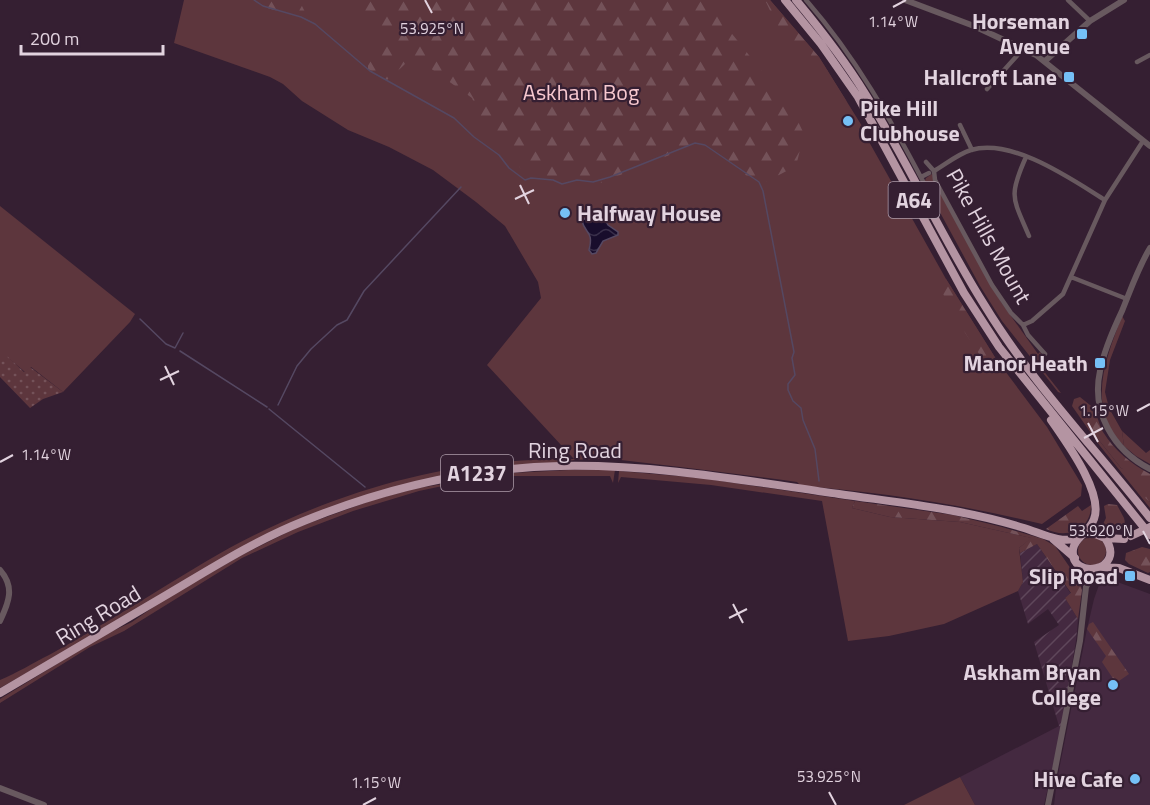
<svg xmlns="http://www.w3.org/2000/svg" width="1150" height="805" font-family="'Titillium Web',sans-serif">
<defs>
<pattern id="industrial-furrows" width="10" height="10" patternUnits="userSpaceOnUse" patternTransform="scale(1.5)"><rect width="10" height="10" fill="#442940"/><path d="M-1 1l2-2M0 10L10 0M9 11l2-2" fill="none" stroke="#5f475b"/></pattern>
<pattern id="forest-firs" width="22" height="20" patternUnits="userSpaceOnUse" patternTransform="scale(1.5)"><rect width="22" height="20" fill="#5d363d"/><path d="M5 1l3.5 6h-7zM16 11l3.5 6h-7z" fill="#745259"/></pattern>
<pattern id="garden-dots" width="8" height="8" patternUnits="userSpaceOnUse" patternTransform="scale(1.5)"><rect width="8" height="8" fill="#5d363d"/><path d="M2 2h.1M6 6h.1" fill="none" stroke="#745259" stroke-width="1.8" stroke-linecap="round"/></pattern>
<pattern id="water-waves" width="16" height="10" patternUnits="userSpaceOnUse" patternTransform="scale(1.5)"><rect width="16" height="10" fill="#180d2c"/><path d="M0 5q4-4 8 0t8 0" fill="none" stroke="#392f4a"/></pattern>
</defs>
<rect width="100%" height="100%" fill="#351f32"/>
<path fill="#442940" d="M1103 580H1112L1150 594V805H1054L1057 780 1087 629 1094 599 1099 585Z
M1059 726H1062L1044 805H975L960 777Z"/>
<path fill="url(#industrial-furrows)" d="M1037 544 1071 594 1065 598 1078 619 1076 640 1062 726H1059L1034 642 1059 625 1048 609 1028 624 1018 591 1023 582 1020 553Z"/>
<path fill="#5d363d" d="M184 0H770L819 57 862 126 860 135 868 140 946 279 996 359 1047 427 1082 485 1081 496 1042 524C963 505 882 492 801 486L797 482C739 474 680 467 621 460L615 456C599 462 581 457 564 462L471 471 297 521 0 688V680C17 673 33 663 49 655 102 626 153 593 205 562 317 496 444 457 574 459L487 365 541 298 538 282 505 226 476 202 433 170 389 147 348 130 302 101 283 84 270 77 174 43Z
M932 174 1001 302 1038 354 1040 352 1045 359 1039 365 1061 393 1058 392 1002 321 980 286 924 183 926 178Z
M0 206 135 314 130 322 63 392 31 367 25 372 6 356H0Z
M1122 316 1125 321 1110 360 1105 392 1109 408 1122 431 1124 446C1085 408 1106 358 1122 316Z
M1080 397 1095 409 1097 418 1094 409 1086 414 1087 425 1121 468 1126 470 1150 502V508L1100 446 1072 406 1074 399Z
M568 470H615L613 483 610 476H505L466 481 419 491 353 511 298 532 242 558 124 631 90 647 0 703V699L104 635 132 622 165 599 240 556 296 528 373 500 418 488 512 473Z
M619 471 701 478 855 501 852 508 890 517 960 522 1032 538 1019 548 1023 582 1018 591 944 624 889 636 848 641 822 501 711 485 621 477 618 483Z
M1078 551a14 14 0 1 1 28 0a14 14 0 1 1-28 0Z
M960 777 975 805H904Z"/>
<path fill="url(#forest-firs)" d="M254 0H299L305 12 294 16 261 6Z
M341 0H702L707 5 716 7 721 20 792 109 804 134 796 166 760 185 699 143 593 186 529 177 486 132 472 98 412 55C404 67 398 70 387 80L368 69V56L393 43 378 27Z
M765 0H770L819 57 847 102 815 73 776 23Z
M946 279 996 359 987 366 962 328 938 285Z
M1085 405C1097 407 1098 423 1103 432 1114 450 1131 464 1150 474V502C1139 494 1131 473 1121 468L1087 425 1083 408Z
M1122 431 1146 453 1150 450V464L1136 456 1124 446Z
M855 501 953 515 1002 527 1043 539 1055 546 1080 582 1082 590 1078 619 1065 598 1071 593 1037 544 1020 553 1019 548 1031 538 960 522 890 517 852 508Z
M1108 504 1117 505 1124 518 1126 529 1115 532 1105 529 1103 524 1106 518 1104 506Z
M1091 505C1091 531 1066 539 1046 529L1078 506 1082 511Z
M1142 547 1150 549V572L1148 573 1129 564 1125 560 1126 553Z
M1093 622 1129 674 1116 683 1102 662 1106 656 1087 629 1089 624Z"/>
<path fill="url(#garden-dots)" d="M6 355 24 372 30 367 63 392 43 399 30 408 0 377V356Z"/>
<path fill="url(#water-waves)" stroke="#554862" stroke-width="1.5" d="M599 215 603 216 608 225 618 232V235L603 241 596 253 592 254 589 250C594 231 585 234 582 221L587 217Z"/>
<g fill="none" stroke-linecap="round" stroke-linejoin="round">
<path stroke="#554862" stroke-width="1.5" d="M254 0 263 6 301 17 315 24 370 71 454 118 474 137 499 155 509 168 525 180 531 178 553 180 562 184 577 180 593 182 610 177 695 143 705 145 759 182 763 191 794 352 792 358 795 375 788 384V390L793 401 801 408 803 420 815 449 819 481
M140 319 166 344 175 348 183 333
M180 351 267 407
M278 405 297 366 311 349 337 325 347 320 364 291 461 187
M269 409 365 487"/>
<path stroke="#68595f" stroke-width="4.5" d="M806 0C855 56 891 120 925 185
M1068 0 1090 21
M1137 62 1150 55
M987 89 1023 49
M960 125 972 150
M1026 157C1008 197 1013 198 1029 236
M926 162 934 171 935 180 992 285 1011 313 1023 325 1028 335 1045 354
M934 171C946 164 958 154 971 150 1013 138 1071 179 1105 200
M921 177 929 173
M1071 277 1127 299
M1023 325 1032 321 1063 294 1105 200 1143 141"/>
<path stroke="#68595f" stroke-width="6" d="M905 0 974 26 1036 55 1150 146
M1045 61 1090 21 1124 0
M1150 248C1138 268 1131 289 1122 311 1113 330 1104 350 1100 371 1091 412 1113 450 1150 469
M1079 565 1086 586
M0 570C15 587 9 602 0 621
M0 788 44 805
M1048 805 1080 641 1086 587 1096 569"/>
<path stroke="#b494a2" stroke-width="8" d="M785 0 821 44 858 97 964 293 999 347 1150 535
M796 0C821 30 845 61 866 95 909 164 942 238 985 306 1032 383 1095 448 1150 518
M1051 420C1066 442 1104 493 1094 519 1089 533 1075 537 1073 549 1069 582 1128 571 1105 538
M1085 534 1093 533 1105 538 1124 539
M1053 539 1075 558
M1101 567 1119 568 1150 580
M0 693C56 660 112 627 168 594 212 568 256 540 304 521 385 488 472 468 560 466 653 464 747 481 839 494 901 503 964 509 1024 528 1043 534 1060 544 1079 538"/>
<path stroke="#b494a2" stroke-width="8" d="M1131 536 1150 527"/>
</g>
<path fill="none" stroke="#e2d3df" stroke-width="2" d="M425 0 432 13M893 7 906 0M520 185 529 204M515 199 534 190M165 366 174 385M160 380 179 371M1137 411 1150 404M1088 423 1098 442M1084 438 1103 428M0 462 13 455M1143 531 1150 544M733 604 743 623M729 618 747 609M829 792 836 805M363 805 376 798"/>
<g fill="#75c0f6" stroke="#351f32" stroke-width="2">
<rect x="1076" y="28" width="12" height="12" rx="3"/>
<rect x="1063" y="71" width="12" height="12" rx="3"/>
<circle cx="848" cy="121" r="6"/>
<circle cx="565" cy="213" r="6"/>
<rect x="1094" y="357" width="12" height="12" rx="3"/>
<rect x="1124" y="570" width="12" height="12" rx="3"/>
<circle cx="1113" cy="685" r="6"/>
<circle cx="1135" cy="779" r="6"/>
</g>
<g text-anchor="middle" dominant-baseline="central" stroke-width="4.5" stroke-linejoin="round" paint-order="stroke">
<g fill="#351f32" stroke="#ae9dab" stroke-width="1.5">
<rect x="888.5" y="182" width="51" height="36" rx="4.5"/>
<rect x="441" y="455" width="72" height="36" rx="4.5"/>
</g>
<g font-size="21" font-weight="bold" fill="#e2d3df">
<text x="914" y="200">A64</text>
<text x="477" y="473">A1237</text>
</g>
<g font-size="22" font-weight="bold" fill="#e2d3df" stroke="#351f32" text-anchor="end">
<text x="1070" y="21">Horseman<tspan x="1070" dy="25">Avenue</tspan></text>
<text x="1057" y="77">Hallcroft Lane</text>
<text x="860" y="108" text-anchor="start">Pike Hill<tspan x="860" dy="25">Clubhouse</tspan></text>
<text x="577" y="213" text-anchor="start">Halfway House</text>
<text x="1088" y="363">Manor Heath</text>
<text x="1118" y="576">Slip Road</text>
<text x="1101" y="672">Askham Bryan<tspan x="1101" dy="25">College</tspan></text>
<text x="1123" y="779">Hive Cafe</text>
</g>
<g font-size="22" fill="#f7c8cf" stroke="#351f32">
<text x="581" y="92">Askham Bog</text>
</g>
<g font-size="22" fill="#e2d3df" stroke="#351f32">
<text transform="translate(989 236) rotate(61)">Pike Hills Mount</text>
<text x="575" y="450">Ring Road</text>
<text transform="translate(98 615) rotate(-31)">Ring Road</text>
</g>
</g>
<g font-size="15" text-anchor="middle" fill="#e2d3df" stroke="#351f32" stroke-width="4.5" stroke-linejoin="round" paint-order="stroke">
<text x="893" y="27">1.14°W</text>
<text x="432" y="34">53.925°N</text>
<text x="1104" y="416">1.15°W</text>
<text x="46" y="460">1.14°W</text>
<text x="1101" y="536">53.920°N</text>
<text x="829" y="782">53.925°N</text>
<text x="376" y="788">1.15°W</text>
</g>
<path d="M21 45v9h142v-9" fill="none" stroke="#e2d3df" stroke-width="3"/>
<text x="30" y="45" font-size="18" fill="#e2d3df" stroke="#351f32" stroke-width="4.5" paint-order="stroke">200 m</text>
</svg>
